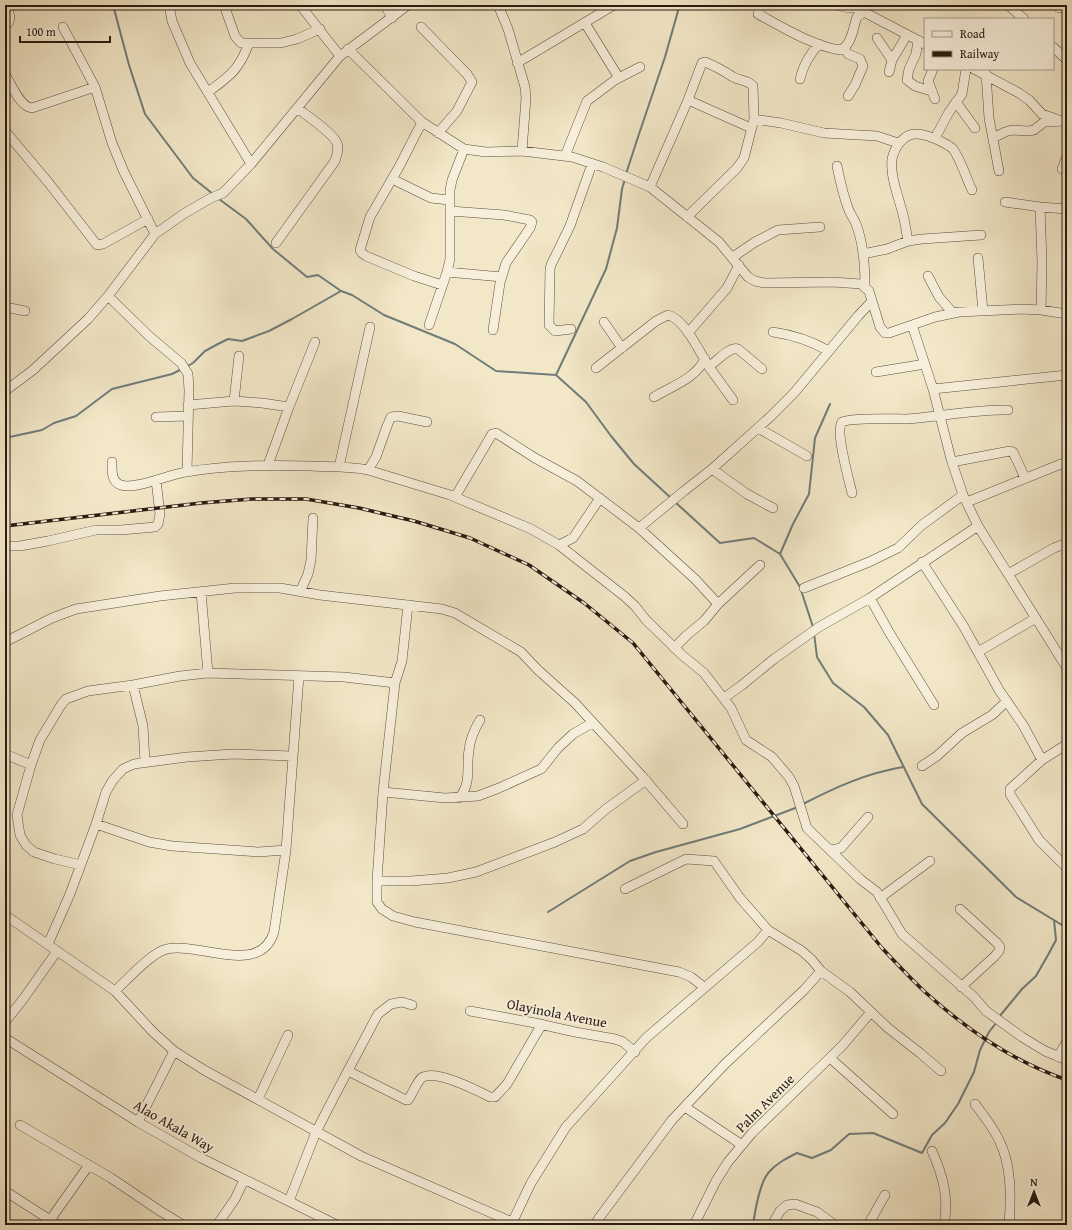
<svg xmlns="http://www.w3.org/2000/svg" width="1072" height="1230" font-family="'Gentium Book Plus',serif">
<rect width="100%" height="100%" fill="#f2e7c7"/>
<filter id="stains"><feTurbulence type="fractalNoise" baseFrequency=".005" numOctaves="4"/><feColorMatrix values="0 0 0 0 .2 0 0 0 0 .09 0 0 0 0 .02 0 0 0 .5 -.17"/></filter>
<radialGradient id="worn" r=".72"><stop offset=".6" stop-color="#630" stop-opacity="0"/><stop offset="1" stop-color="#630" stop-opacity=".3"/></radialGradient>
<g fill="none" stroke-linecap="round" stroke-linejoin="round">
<path stroke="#707c79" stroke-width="2" d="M113 5 129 65 145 114 193 178 213 194
M626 174 637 140 665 57 678 11 682 5
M219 199 246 219 273 249 307 277 318 275 341 291 352 295 384 315 455 344 496 371 556 375 586 402 611 436 634 464 671 498
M186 367 193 363 205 351 218 344 228 339 242 341 269 331 292 319 341 291
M556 375 606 269 617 228 622 189 625 179
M5 438 42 430 54 423 76 416 112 389 172 374 182 369
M675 502 720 543 754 538 780 554 800 587 813 627
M780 554 793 524 809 494 815 438 830 404
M814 633 817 657 833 683 864 707 888 735 922 804 1016 897 1067 928
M803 804C836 787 867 773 903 767
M548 912 630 861 656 852 740 829 798 807
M999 1017 1022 989 1036 976 1048 955 1056 940 1054 920
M753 1225C755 1211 760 1182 769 1172 777 1163 787 1158 797 1153L812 1158 831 1150 849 1134 873 1133 922 1153 932 1135 945 1123 958 1104 974 1072 980 1050 989 1032 996 1023"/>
<g stroke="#5b4d3e" stroke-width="10">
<path id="minor" d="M169 5 172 21 190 63 251 164
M224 5 235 36 241 43H281L297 39 320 29
M300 5 340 56
M385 5 392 18
M498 5 508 29 525 87 526 98 522 151
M761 5 758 14C782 27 813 46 840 50 852 45 853 28 857 17L864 12 867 5
M836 5 849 8H866
M1008 5 1024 19
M1059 8H1067
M864 12 925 44
M585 23 619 78
M5 26 9 22 10 17 7 5
M63 27 95 87 112 143 124 172 155 234
M421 27 467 74 472 82 457 111 438 133
M877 38 892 60
M918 40 916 54 909 69 907 80 915 86 931 91
M1053 47 1067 60
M844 48 848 54 860 59 863 66 855 85 848 96
M348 49 422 122 464 149 486 152 522 151 572 157 603 167 650 187 719 242 748 277 755 281 765 283 833 282 861 284 869 291 880 327 885 333H889L935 317 959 312 1021 309 1041 310 1067 314
M517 63 614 5
M933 69 928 81 935 99
M974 69 1019 93 1029 100 1042 114 1067 123
M889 72 892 60 907 35
M5 74C11 84 20 107 32 108L95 87
M986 74 989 118 999 171
M800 79C803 65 810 54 819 44
M208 92C230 76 239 70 249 43
M688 100 751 128
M956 102 975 128
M754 119 781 123 824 133 877 136 898 143
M422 122 399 167 370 217 360 250 362 253 366 256 414 276 442 285
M5 131 48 182 97 245 103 244 148 219
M935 138 949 112 962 94 966 69
M993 138 1005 132 1012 130 1028 131 1034 130 1044 122H1057
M565 156 587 101 615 80 640 67
M837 166C840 181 843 194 848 208 850 214 854 219 856 224 864 244 865 267 865 288
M1062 169 1067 156
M392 179 431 198 449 200
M650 187 688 100 702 63 705 62C715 66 724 71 733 77 740 81 748 80 753 86L754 119 744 158 737 168 687 217
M1005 202 1040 207 1067 209
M1040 207 1042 262 1041 310
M450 211 504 215 530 220 532 222 530 228 506 263 500 283 493 330
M908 241C906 231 905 220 902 211 898 195 890 176 892 159 894 149 903 134 915 134 925 133 944 142 952 148 959 155 967 180 972 190
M276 243 335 161C337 155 339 149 337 143 333 133 306 115 297 108
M863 254 887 249 908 241 922 239 981 235
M733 257 755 242 778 230 820 227
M978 258 983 311
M447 272 502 277
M928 276 939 297 953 313
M108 296 149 336 181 363 188 374 189 390 187 472
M5 307 25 311
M604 322 622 348
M429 325 447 272 450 259V190L452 180 464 149
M912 325 933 389 951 459 963 495 978 526 1067 668
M571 329 555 331 549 325 550 269 551 265 570 226 592 164
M773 332C794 335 811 341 829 351
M688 333 727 288 739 265
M709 366C718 361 729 346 738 349L762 369
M596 368 656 321 668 315C685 319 700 353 709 367 717 378 725 389 733 400
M876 372 925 364
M933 389 1067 375
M5 391 33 370 88 319 108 296 155 234 185 213 211 198 223 193 251 164 340 56 408 5
M654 397C672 386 695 379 705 359
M234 401 239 356
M188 405 234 401 262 403 289 407
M156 417 188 416
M758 428 807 456
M112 462C112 470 111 482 121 485 135 490 170 474 186 472 227 465 269 465 311 466 330 467 349 466 368 470L450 495 531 529 559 545 624 596 635 606 646 620 682 655 704 673 731 708 746 740 772 757 789 777 794 786 807 828 860 879 877 892 902 934 974 997 986 1011 1022 1037 1045 1051 1067 1060
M952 462 1010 451 1013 452 1025 478
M268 465 289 407 315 342
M339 467 370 327
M712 469 747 494 773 508
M368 470 376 457 387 426 391 417 398 416 427 422
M852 493C849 480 835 431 842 422 852 417 893 419 906 419 940 417 973 409 1008 410
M455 497 488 441 492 434 496 433 535 458 577 481 639 528 695 579 718 604
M967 502 1061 464 1067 463
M639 528 684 491 712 469 770 417 794 393 858 316 872 301
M559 545 573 538 600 498
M5 546H20L48 541 96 530H121L155 527 158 524 160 514 156 480
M922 562 964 627 999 690 1023 725 1042 760
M1008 574 1054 548 1067 543
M804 588 869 562 898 548 922 525 963 495
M201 592 208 673
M300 592 308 574 311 560 313 518
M870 598 889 632 934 705
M408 605 402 661 395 683 383 792 377 881V902L382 909 393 916 415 922 679 972 691 977 704 987
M5 642 52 618 76 609 160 596 235 588H280L320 595 442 609 455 613 521 652 538 670 575 703 642 776 683 824
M674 648 687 635 704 621 718 604 760 565
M978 652 1036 618
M133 685 143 726 145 762
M724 698 742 685 774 659 819 627 870 598 978 526
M1067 744 1042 760 1010 789V794L1039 840 1067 868
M5 754 31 765
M922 766 937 756 962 733 992 715 1007 701
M383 792 445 798 478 796 499 788 541 769 546 763 558 748 573 734 592 723
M459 798C472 783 466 768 469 750 470 739 474 730 480 720
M96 824 149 842 172 846 258 852 286 850
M831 850 841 848 868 817
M81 865 55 859 34 852 26 845 20 835 17 815 31 765 40 740 61 705 66 699 88 691 133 685 180 676 208 673 344 677 395 683
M377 881H411L448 878 476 872 555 842 583 829 606 809 646 780
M625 889 686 859 714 861 740 898 768 930 802 951 812 960 821 971 850 992 888 1028 920 1053 941 1071
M880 898 930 861
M960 909 997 943 1000 947 999 951 995 956 961 987
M5 915 115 991 153 1032 174 1051 204 1070 361 1156 512 1222
M48 944 70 894 96 824 106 792 113 780 123 769 134 764 187 757 233 754 293 756
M115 991C127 980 152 952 167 949 200 942 260 977 274 932L286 850 299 676
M470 1011 535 1023 575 1032 615 1039 623 1042 635 1052
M5 1022 24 998 57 951
M5 1038 138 1122 201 1158 337 1225
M1058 1057 1067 1041
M830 1058 893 1114
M348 1071 406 1100H408C412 1095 418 1079 423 1077 438 1070 476 1090 490 1097H495L507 1084 542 1024
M258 1099 288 1035
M975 1104C983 1115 993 1127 999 1140 1012 1166 1011 1197 1009 1225
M685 1107 742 1145
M138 1122 174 1051
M20 1125 111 1178 160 1211 183 1225
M932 1151C943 1176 949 1197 944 1225
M5 1191 58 1225
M289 1201 316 1132 334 1097 378 1014 391 1004 402 1002 412 1005
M50 1220 89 1165
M217 1225 235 1199 244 1180
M511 1225 531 1183 566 1127 646 1038 758 942 768 930
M595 1225 599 1218 672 1120 725 1064 804 990 821 971
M694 1225 716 1181 728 1162 752 1133 842 1046 871 1012
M772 1225 780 1211 787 1205 795 1204 817 1212 835 1225
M868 1225 885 1195"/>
</g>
<use href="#minor" stroke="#f7efdb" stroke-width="9"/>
<g stroke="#291a11" stroke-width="3.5">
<path id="rail" d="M5 526 201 503 252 499H306L359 508 414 521 470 538 529 565 584 603 633 643 882 948C896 963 910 978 925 992 966 1029 1014 1062 1067 1080"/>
</g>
<use href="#rail" stroke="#f7efdb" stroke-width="2" stroke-dasharray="6" stroke-linecap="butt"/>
</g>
<g text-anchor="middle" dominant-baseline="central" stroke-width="3.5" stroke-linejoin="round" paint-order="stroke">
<g font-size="14" fill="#291a11" stroke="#f7efdb">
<text transform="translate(557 1013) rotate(11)">Olayinola Avenue</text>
<text transform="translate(765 1103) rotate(-45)">Palm Avenue</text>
<text transform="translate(174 1126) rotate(30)">Alao Akala Way</text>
</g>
</g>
<rect width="1072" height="1230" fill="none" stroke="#f2e7c7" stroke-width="20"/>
<rect x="6" y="6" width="1060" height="1218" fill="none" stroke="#291a11" stroke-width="2"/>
<rect x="10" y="10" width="1052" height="1210" fill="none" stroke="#291a11"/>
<rect x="924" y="18" width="130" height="52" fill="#f7efdb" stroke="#a59a8a"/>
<rect x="932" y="31" width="20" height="6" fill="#f7efdb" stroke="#a59a8a"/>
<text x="960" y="38" font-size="12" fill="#291a11">Road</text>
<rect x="932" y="51" width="20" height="6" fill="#291a11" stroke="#a59a8a"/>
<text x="960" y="58" font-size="12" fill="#291a11">Railway</text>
<g transform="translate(1034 1192)" stroke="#f7efdb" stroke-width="3" paint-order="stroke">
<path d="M0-3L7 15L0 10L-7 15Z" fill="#291a11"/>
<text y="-6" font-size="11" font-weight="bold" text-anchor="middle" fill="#291a11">N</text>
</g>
<path d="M20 36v6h90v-6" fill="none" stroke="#291a11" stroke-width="2"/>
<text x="26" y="36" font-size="12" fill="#291a11" stroke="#f7efdb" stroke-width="3" paint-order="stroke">100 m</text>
<rect width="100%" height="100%" filter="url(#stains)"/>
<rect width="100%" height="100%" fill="url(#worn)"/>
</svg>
